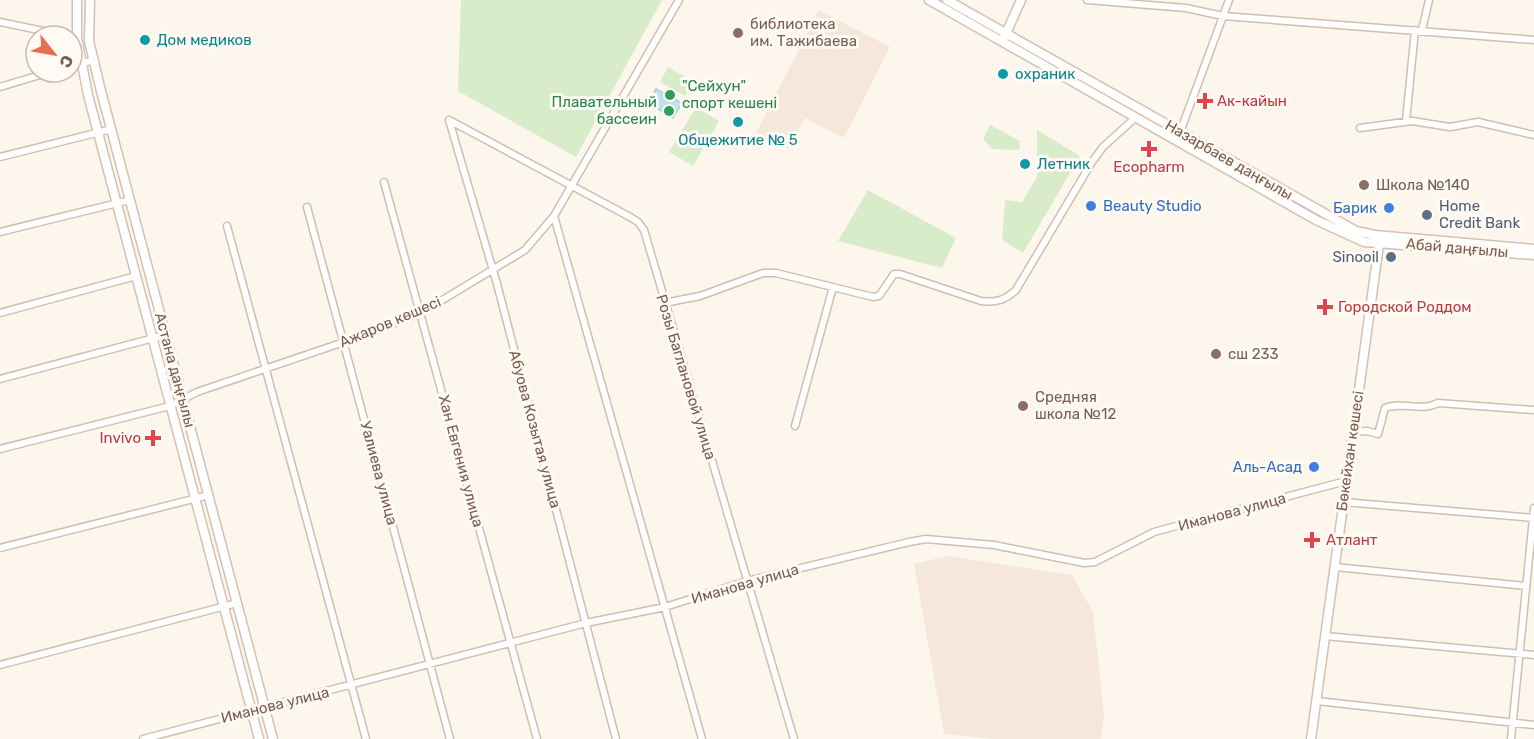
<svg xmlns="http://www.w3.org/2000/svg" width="1534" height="739" font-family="Rubik,sans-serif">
<rect width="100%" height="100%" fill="#fdf6ec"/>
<path fill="#f5e8da" d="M819 10 890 47 844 138 805 118 788 149 756 133Z
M947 556 1072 575 1093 612 1104 716 1101 739H995L944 734 914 564Z"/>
<path fill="#d8ecc9" d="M461 0H662L576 157 458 91Z
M668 67 693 82 685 96 660 82Z
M696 107 719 121 693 166 669 152Z
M990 125 1020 141 1019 150 992 149 983 139Z
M1037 130 1080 156 1023 253 1002 240 1005 200 1022 202 1037 177Z
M868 190 956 238 942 268 838 241Z"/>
<path fill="#bfe3e8" stroke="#a5d3da" stroke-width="1.5" d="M656 89 682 103 673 118 648 103Z"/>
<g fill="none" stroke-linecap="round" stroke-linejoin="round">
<g stroke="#d1beb0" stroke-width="9">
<path id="street" d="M1087 0 1186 8 1223 16 1534 40
M0 22 67 36
M1422 30 1429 0
M72 66 94 60
M0 87 50 72
M449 120 630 217 638 222 644 230 794 739
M449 120 497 284 616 739
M1406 121 1415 30
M1360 128 1412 121 1450 127 1478 122 1534 135
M1179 135 1229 0
M0 157 112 129
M384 182 537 739
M307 207 450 739
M554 216 702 739
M227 226 366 739
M0 232 130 200
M664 303 700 296 763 273H776L873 297 879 296 894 274H900L981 301C996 303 1005 300 1016 290L1092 162 1103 147 1135 118
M0 313 136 276
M0 379 165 335
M795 426 833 287
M1353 432 1367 431 1378 434 1385 408C1402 401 1421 412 1438 403L1534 410
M0 449 170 406 197 392 344 342 421 313 525 250 554 216 679 0
M1343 502 1534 518
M0 548 209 495
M1335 567 1526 586
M1325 636 1534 655
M0 665 237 603
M1317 701 1534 725
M143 739 586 623 665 607 747 581 909 542 926 539 994 545 1084 563 1095 562 1154 532 1346 481
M1511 739 1534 508"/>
</g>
<g stroke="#d6c0b0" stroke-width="11">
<path id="secondary" d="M77 0V38L88 95 259 739
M90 0 89 41 101 91 273 739
M929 0 1316 220 1364 242 1534 255
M947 0 1356 231 1375 235 1534 249
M1004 38 1021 0
M1311 739 1380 237"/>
</g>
<use href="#street" stroke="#fff" stroke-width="6"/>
<use href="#secondary" stroke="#fff" stroke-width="8"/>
</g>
<g fill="#8d6e63" stroke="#fffaf3" stroke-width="2">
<circle cx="738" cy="33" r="6"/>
<circle cx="1364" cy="185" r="6"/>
<circle cx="1216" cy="354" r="6"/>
<circle cx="1023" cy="406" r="6"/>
</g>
<g fill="#0f9aa8" stroke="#fffaf3" stroke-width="2">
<circle cx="145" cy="40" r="6"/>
<circle cx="1003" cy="74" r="6"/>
<circle cx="738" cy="122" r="6"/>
<circle cx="1025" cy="164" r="6"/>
</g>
<g fill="#2e9e5b" stroke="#fffaf3" stroke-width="2">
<circle cx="670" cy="95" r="6"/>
<circle cx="669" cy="111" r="6"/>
</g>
<g fill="#e0444e" stroke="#fffaf3" stroke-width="2">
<path d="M1202 92h6v6h6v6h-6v6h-6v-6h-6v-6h6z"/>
<path d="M1146 140h6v6h6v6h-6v6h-6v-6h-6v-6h6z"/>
<path d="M1322 298h6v6h6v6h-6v6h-6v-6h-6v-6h6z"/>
<path d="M150 429h6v6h6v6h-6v6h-6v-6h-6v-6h6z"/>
<path d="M1309 531h6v6h6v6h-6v6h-6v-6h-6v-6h6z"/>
</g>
<g fill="#3f7fe0" stroke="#fffaf3" stroke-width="2">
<circle cx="1091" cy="206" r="6"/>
<circle cx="1389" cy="208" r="6"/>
<circle cx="1314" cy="467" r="6"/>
</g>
<g fill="#5c6f8a" stroke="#fffaf3" stroke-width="2">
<circle cx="1427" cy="215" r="6"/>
<circle cx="1391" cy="257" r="6"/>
</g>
<g text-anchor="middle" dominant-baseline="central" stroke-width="6" stroke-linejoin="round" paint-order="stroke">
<g font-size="15" fill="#785e54" stroke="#fffaf3" text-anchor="start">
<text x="750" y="24">библиотека<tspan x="750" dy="17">им. Тажибаева</tspan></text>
<text x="1376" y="185">Школа №140</text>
<text x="1228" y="354">сш 233</text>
<text x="1035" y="397">Средняя<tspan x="1035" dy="17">школа №12</tspan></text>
</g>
<g font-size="15" fill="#0d838f" stroke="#fffaf3" text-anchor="start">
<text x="157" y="40">Дом медиков</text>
<text x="1015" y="74">охраник</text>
<text x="738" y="140" text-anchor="middle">Общежитие № 5</text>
<text x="1037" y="164">Летник</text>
</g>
<g font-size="15" fill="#27864d" stroke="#fffaf3" text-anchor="start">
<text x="682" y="86">"Сейхун"<tspan x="682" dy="17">спорт кешені</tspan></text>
<text x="657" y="102" text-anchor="end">Плавательный<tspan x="657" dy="17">бассеин</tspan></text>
</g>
<g font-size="15" fill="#be3a42" stroke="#fffaf3" text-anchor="start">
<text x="1217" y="101">Ак-кайын</text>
<text x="1149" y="167" text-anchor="middle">Ecopharm</text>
<text x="1338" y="307">Городской Роддом</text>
<text x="141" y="438" text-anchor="end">Invivo</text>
<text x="1326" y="540">Атлант</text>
</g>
<g font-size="15" fill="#7a5c4d" stroke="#fffaf3">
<text transform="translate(1229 160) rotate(30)">Назарбаев даңғылы</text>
<text transform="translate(1457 248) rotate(5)">Абай даңғылы</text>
<text transform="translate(390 322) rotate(-23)">Ажаров көшесі</text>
<text transform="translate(175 370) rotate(75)">Астана даңғылы</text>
<text transform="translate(686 377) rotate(73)">Розы Баглановой улица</text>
<text transform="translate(535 429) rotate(75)">Абуова Козытая улица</text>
<text transform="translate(1350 451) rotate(-82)">Бөкейхан көшесі</text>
<text transform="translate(461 461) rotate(75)">Хан Евгения улица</text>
<text transform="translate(379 473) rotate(75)">Уалиева улица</text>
<text transform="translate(1232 512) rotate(-15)">Иманова улица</text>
<text transform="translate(745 584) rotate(-16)">Иманова улица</text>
<text transform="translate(275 705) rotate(-14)">Иманова улица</text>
</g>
<g font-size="15" fill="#366cbe" stroke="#fffaf3" text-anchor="end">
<text x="1103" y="206" text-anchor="start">Beauty Studio</text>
<text x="1377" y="208">Барик</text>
<text x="1302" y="467">Аль-Асад</text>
</g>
<g font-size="15" fill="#4e5e75" stroke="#fffaf3" text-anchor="start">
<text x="1439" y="206">Home<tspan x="1439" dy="17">Credit Bank</tspan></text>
<text x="1379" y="257" text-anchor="end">Sinooil</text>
</g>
</g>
<g transform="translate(54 54) rotate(121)"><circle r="28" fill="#fffaf3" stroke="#cabbb1" stroke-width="1.5"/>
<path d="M0-4.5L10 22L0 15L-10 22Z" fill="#e76f51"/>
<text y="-9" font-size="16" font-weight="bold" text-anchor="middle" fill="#7a5c4d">С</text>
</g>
</svg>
